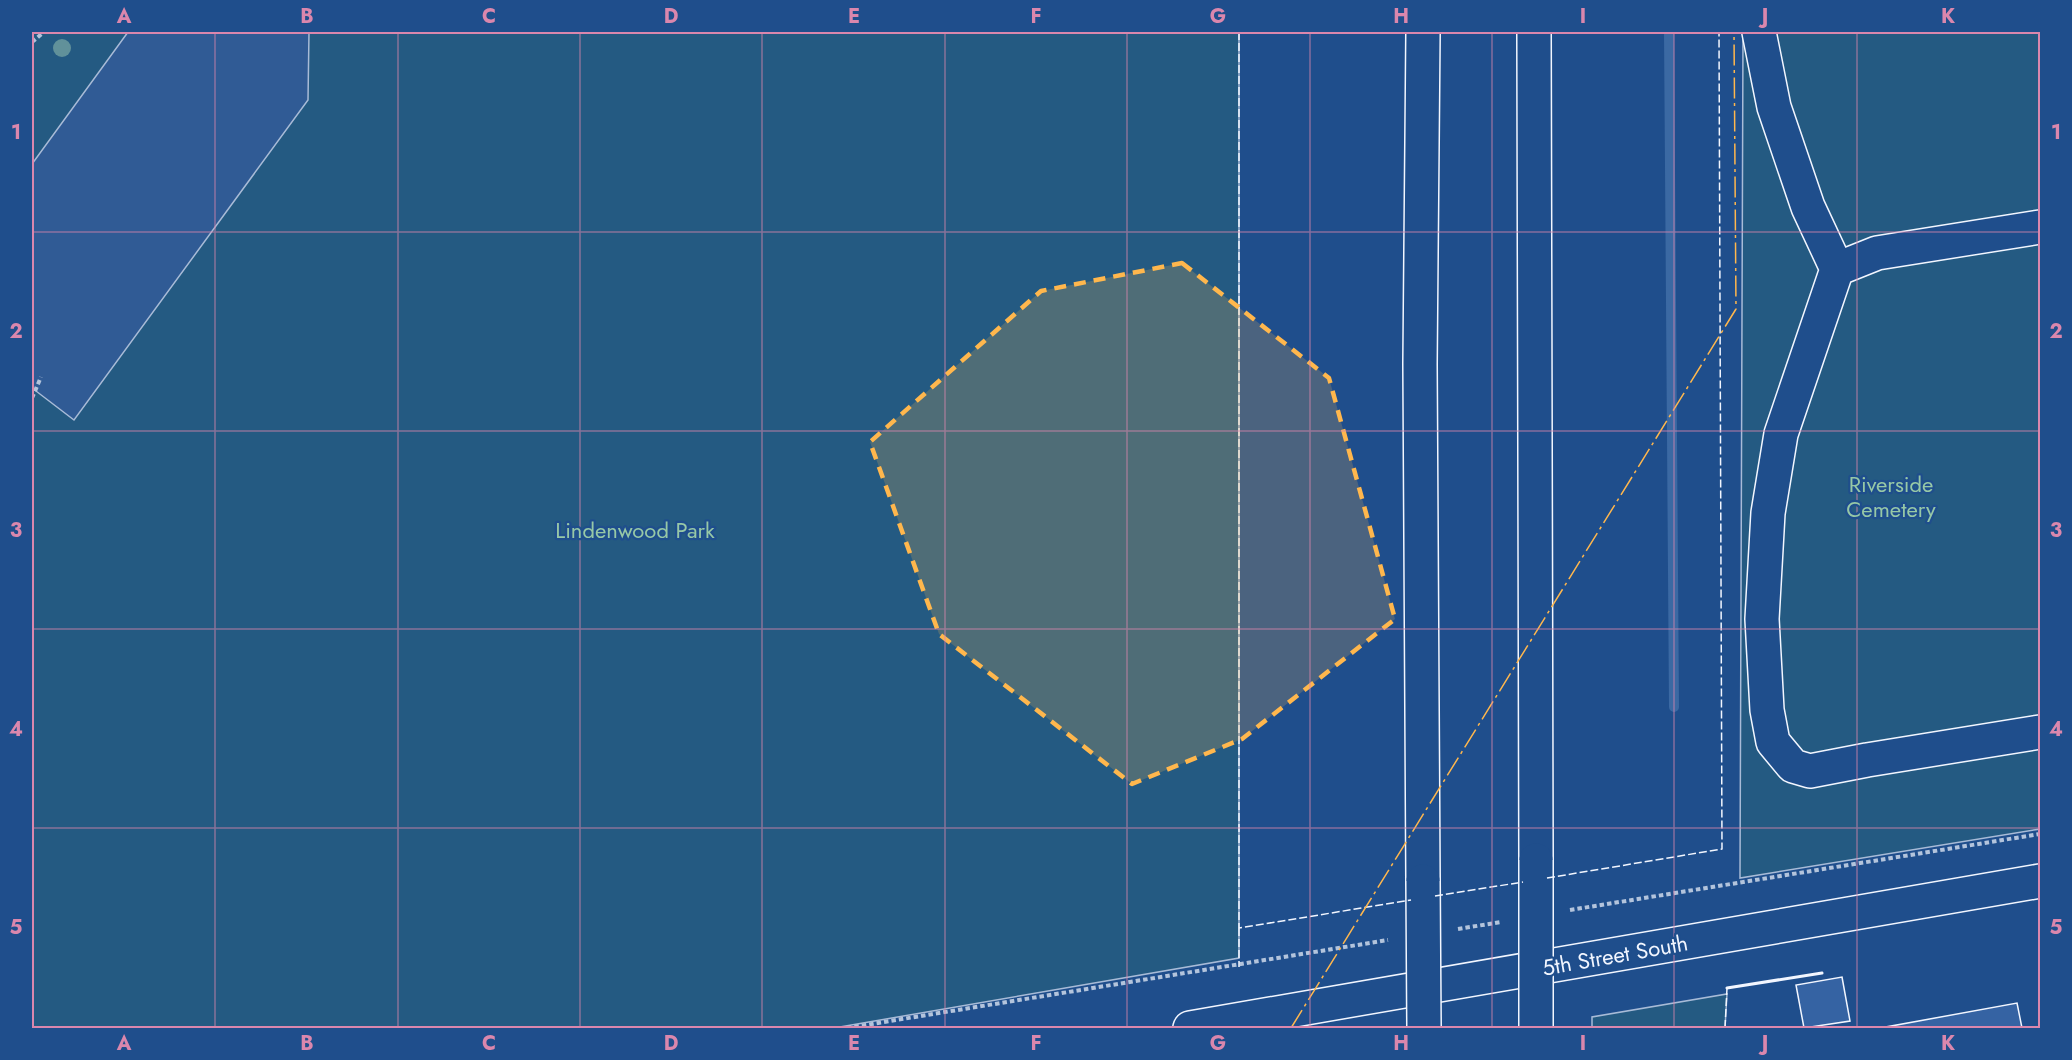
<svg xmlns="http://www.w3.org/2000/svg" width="2072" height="1060" font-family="Jost,sans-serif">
<rect width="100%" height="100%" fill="#1f4e8c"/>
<path fill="#245a82" stroke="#a8bbd7" stroke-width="1.5" d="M32 32H1239V958L834 1028H32Z
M1743 32H2040V829L1740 878Z
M1727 994 1725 1028H1592V1017Z"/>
<path fill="#305b95" stroke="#a8bbd7" stroke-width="1.5" d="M128 32H309L308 100 74 420 32 388V164Z"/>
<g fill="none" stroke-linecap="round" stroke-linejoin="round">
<path stroke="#3b69a3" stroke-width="10" d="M1669 32 1674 707"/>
</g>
<path fill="#3563a3" stroke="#f2f6ff" stroke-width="1.5" d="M1842 977 1850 1021 1804 1028 1796 985Z
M2017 1003 2022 1028H1886V1027Z"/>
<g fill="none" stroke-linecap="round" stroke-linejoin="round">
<g stroke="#f2f6ff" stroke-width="36">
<path id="minor" d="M1759 32 1774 107 1808 207 1837 269
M2040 227 1877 253 1837 269 1781 434 1768 513 1762 619 1767 710 1773 742 1793 766 1810 771 1867 760 2040 732
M1190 1028 2040 881"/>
</g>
<g stroke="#f2f6ff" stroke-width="36">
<path id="highway" d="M1423 32 1420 364 1423 881
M1534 32 1536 860"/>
</g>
<path stroke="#b3c4dc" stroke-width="4" stroke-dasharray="4.5 3" stroke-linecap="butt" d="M32 42 44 32
M32 398 41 377
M1570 910 2040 834
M1458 929 1501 922
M847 1028 1388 940"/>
<use href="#minor" stroke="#1f4e8c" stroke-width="33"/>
<use href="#highway" stroke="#1f4e8c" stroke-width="33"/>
<g stroke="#f2f6ff" stroke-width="36" stroke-linecap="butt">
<path id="highway-bridge" d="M1536 860V1028
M1423 881 1424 1028"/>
</g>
<use href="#highway-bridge" stroke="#1f4e8c" stroke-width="33"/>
<path stroke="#f2f6ff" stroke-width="1.5" stroke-dasharray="8 3" stroke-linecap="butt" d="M1239 32V928L1411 900
M1547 878 1722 849 1719 32
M1435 896 1523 882
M1239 928V967
M1725 1028 1727 988"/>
<path stroke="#f2f6ff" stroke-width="3" d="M1727 988 1822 973"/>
<path stroke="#ffb74d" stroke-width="1.5" stroke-dasharray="21 4.5 3 4.5" stroke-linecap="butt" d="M1291 1028 1736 309 1734 32"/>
</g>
<circle fill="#61919a" cx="62" cy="48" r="9"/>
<path fill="#ffb74d" fill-opacity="0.2" stroke="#ffb74d" stroke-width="4.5" stroke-dasharray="12 8" stroke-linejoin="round" d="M1182 263 1329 378 1395 619 1242 739 1132 784 939 634 870 442 1041 291Z"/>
<path fill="none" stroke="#da87ad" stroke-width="1.5" stroke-opacity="0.55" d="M215 32V1028M398 32V1028M580 32V1028M762 32V1028M945 32V1028M1127 32V1028M1310 32V1028M1492 32V1028M1674 32V1028M1857 32V1028M32 232H2040M32 431H2040M32 629H2040M32 828H2040"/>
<g text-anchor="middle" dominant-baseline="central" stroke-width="4.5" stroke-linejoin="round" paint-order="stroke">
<g font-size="22" fill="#97c8a6" stroke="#1f4e8c">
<text x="1891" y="484">Riverside<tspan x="1891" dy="25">Cemetery</tspan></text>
<text x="635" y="530">Lindenwood Park</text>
</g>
<g font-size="22" fill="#f2f6ff" stroke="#1f4e8c">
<text transform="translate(1615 955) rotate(-10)">5th Street South</text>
</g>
</g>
<rect width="2072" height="1060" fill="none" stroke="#1f4e8c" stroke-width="66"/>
<rect x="33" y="33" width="2006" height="994" fill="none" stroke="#da87ad" stroke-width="2"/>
<g font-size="20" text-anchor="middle" font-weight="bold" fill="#da87ad">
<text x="124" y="23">A</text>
<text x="307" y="23">B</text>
<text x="489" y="23">C</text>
<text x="671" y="23">D</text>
<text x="854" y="23">E</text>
<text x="1036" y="23">F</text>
<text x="1218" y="23">G</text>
<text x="1401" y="23">H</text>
<text x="1583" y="23">I</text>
<text x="1765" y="23">J</text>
<text x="1948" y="23">K</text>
<text x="16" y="139">1</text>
<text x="2056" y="139">1</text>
<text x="16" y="338">2</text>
<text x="2056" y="338">2</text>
<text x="16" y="537">3</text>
<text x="2056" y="537">3</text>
<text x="16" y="736">4</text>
<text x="2056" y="736">4</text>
<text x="16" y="934">5</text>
<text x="2056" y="934">5</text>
<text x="124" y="1050">A</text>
<text x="307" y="1050">B</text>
<text x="489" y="1050">C</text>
<text x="671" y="1050">D</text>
<text x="854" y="1050">E</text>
<text x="1036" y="1050">F</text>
<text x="1218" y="1050">G</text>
<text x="1401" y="1050">H</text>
<text x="1583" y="1050">I</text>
<text x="1765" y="1050">J</text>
<text x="1948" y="1050">K</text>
</g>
</svg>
